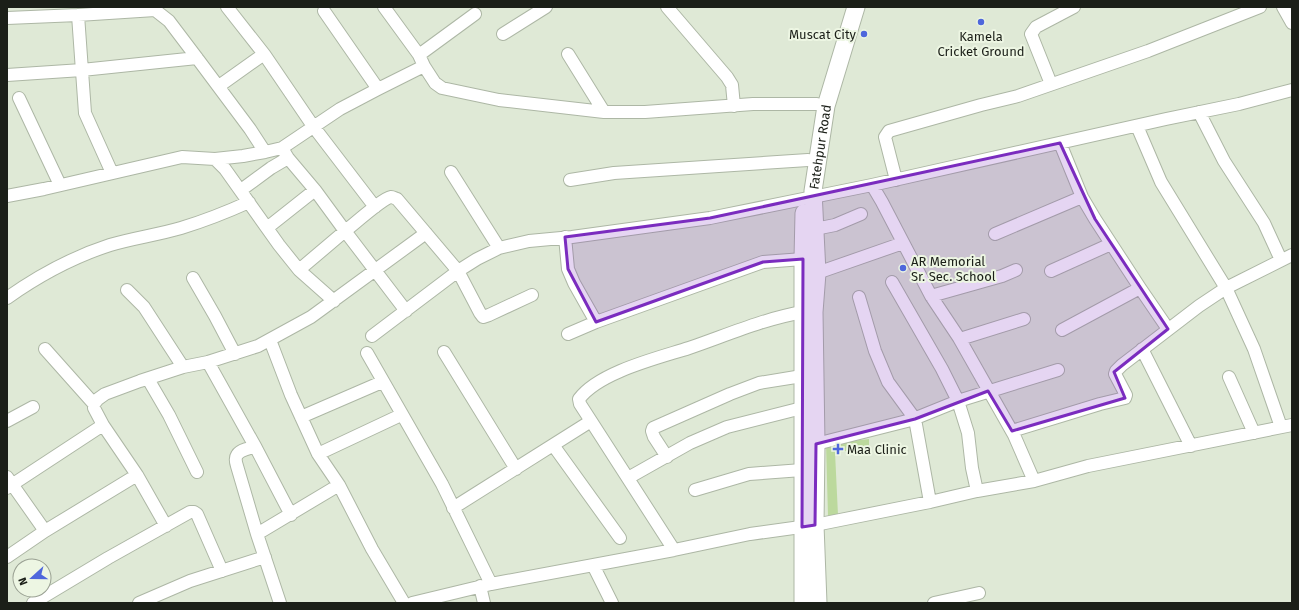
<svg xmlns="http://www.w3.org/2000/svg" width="1299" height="610" font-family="'Fira Sans',sans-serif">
<rect width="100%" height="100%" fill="#dfe9d6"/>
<path fill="#bcd99d" d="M869 439V449L835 452 838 515 828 516 826 444Z"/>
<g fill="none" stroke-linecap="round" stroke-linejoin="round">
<g stroke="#adb7a5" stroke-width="14">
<path id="street" d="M227 7 264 54 313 126 375 207
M384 7 419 55 424 66
M667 7 727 77 732 85 734 106
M1283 7 1292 23
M324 11 378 89
M78 15 85 113 112 173
M7 18 78 15 155 10 169 21 197 58 250 129 265 152 282 148 340 109 378 89 424 66 435 83 442 88 499 100 604 112H645L753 104H817
M503 34 546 7
M568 54 604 112
M419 55 475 14
M7 75 82 70 197 58
M1051 84 1031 34 1036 27 1074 7
M219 86 264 54
M19 98 60 185
M1199 112 1224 161 1264 223 1281 260
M1137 126 1161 182 1226 288 1254 349 1281 427
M1060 143 1082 197 1095 219 1140 288 1168 329
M282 148 288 158 315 190 345 231C353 225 383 198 391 197 393 197 394 198 397 199L458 271 480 313 483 317 489 315 532 295
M215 159 225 169 279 245 299 270 345 231 406 311
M451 172 499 248
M570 180 614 173 808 160
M896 180 885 137 889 131 981 105 1018 96 1148 51 1260 7
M872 185 882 202 931 296 959 338 1014 435 1034 481
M241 190 271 168 288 158
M7 196 44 189 182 157 215 159 243 156 265 152
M267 228 315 190
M815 229 835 225 861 214
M995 234 1082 197
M565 237 568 269 574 283 596 322
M299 270 334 301
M1051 271 1111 244
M817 273 903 243
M193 278 215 316 235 354
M892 282 942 369 958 401 968 433 972 468 977 491
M127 290 144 307 183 367
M931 296 1002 276 1016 270
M859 297 875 351 888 382 915 419 930 502
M7 298C38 276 73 257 110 245 133 238 157 235 181 228 204 221 227 212 249 202
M1062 330 1140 288
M568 334 596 322 763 262 803 259
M372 336 458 271 477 259 499 248 529 241 572 237 710 218 872 185 1166 119 1239 104 1292 90
M960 339 1024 319
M270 340 291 395 318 454 339 485 372 549 404 603
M45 349 94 404
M1142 349 1191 446
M444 352 516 469
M367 353 442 484 491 584
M208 362 256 448
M1229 377 1254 433
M148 379 169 415 197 472
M301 417 382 382
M7 421 33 407
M1012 431 1100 404 1125 398 1126 395 1115 374 1116 371 1122 365 1199 306 1226 288 1292 255
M816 444 911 420 958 401 1058 370
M553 445 620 538
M318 454 401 415
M667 457 654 437 652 431 653 428 730 394 759 383 802 376
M7 477 45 531
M628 478 690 443 727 427 802 408
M7 488 103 425
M695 490 749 474 802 470
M453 508 591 421
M166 526 137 475 103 425 94 408V404L98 399 105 394 140 381 183 367 208 362 258 346 311 317 426 233
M257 534 339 485
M674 550 591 421 580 404 579 399C599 372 658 358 689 348 727 335 763 319 803 312
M7 557 45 531 137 475
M593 565 612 603
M480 586 484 603
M33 603 108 558 190 512H194L197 514 222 571
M139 603 190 581 265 557
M280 603 257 534 237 466C236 463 235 458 237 455 240 450 251 447 256 448L291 515
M412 603 491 584 674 550 750 534 815 525 930 502 977 491 1034 481 1088 466 1292 425
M934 603 979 593"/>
</g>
<g stroke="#adb7a5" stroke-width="19">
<g id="secondary">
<path d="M803 603V259L804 213"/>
<path id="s1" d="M818 603 815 525 816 444 814 312 817 273 813 191 826 106 856 7"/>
</g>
</g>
<use href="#street" stroke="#fff" stroke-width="12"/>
<use href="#secondary" stroke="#fff" stroke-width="17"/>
</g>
<path fill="#7b2cbf" fill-opacity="0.2" stroke="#7b2cbf" stroke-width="3" stroke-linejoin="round" d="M1060 143 1095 219 1168 329 1114 372 1125 398 1012 431 988 391 915 419 816 444 815 525 802 527 803 259 763 262 596 322 568 269 565 237 710 218Z"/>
<g fill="#4e67dc" stroke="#edf6e3" stroke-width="1.5">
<circle cx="981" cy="22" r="4"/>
<circle cx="864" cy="34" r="4"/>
<circle cx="903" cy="268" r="4"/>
<path d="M836 443h4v4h4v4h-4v4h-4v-4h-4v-4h4z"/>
</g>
<g text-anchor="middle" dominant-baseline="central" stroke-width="4" stroke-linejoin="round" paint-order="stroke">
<g font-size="13" fill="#1b1f18" stroke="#edf6e3" text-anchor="start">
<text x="856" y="34" text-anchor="end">Muscat City</text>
<text x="981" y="36" text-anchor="middle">Kamela<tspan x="981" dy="15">Cricket Ground</tspan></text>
<text x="911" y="261">AR Memorial<tspan x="911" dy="15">Sr. Sec. School</tspan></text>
<text x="847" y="449">Maa Clinic</text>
</g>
<g font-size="13" fill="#1b1f18" stroke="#edf6e3">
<text stroke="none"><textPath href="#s1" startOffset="457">Fatehpur Road</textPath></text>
</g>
</g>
<rect width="1299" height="610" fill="none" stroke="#1b1f18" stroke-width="16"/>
<g transform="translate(32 578) rotate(249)"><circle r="19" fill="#edf6e3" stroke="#99a092"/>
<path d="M0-3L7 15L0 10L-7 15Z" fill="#4e67dc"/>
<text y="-6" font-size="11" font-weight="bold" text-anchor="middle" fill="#1b1f18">N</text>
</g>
</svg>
